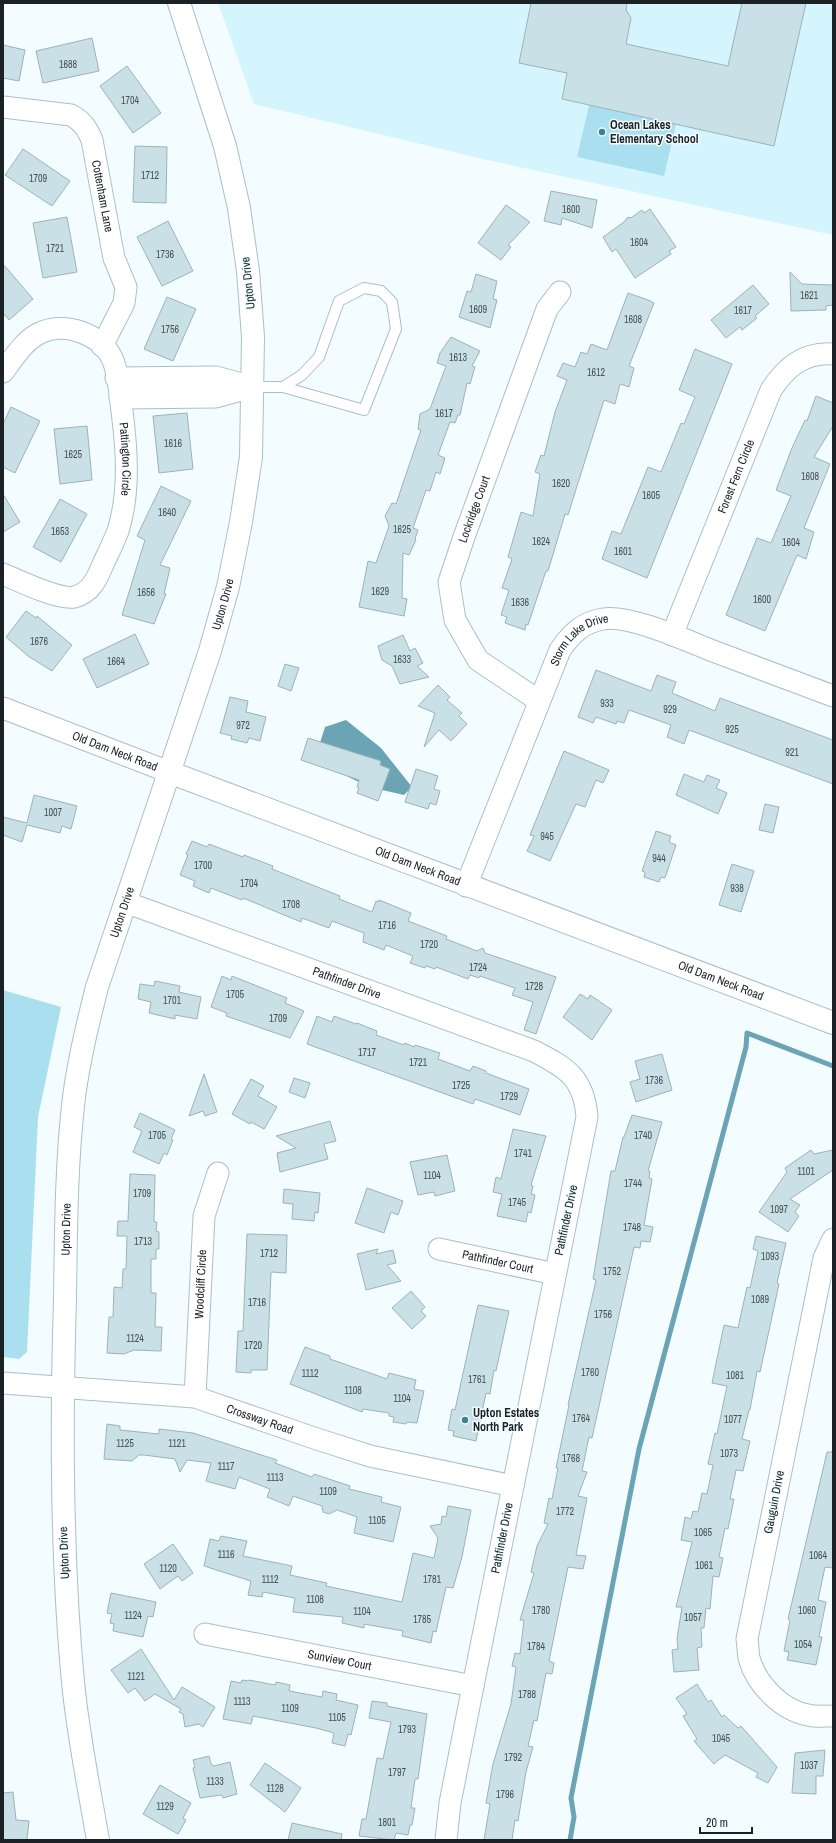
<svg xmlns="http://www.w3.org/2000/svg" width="836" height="1843" font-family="'Archivo Narrow',sans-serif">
<rect width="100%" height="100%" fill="#f3fcff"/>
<path fill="#d5f5fe" d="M218 3H833V235L487 160 254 104Z"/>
<path fill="#aadfef" d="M589 105 676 124 664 176 577 157Z
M3 990 61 1007 38 1117 27 1352 19 1359 3 1357Z"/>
<path fill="#6ba5b5" d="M346 720 381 748 412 787 404 795 369 787 322 764 318 749 325 727Z"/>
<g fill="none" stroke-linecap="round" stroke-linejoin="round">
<path stroke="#6ba5b5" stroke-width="5" d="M570 1840 574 1817 571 1798 639 1449 746 1047 747 1033 833 1066"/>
</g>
<path fill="#c9e0e6" stroke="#9db2b9" d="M531 3H627L626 10 631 18 626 44 728 66 742 3H806L774 146 562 99 567 73 519 63Z
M92 38 99 71 43 83 36 51Z
M3 45 25 50 19 81 3 78Z
M127 66 161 113 133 133 100 86Z
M135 146 167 147 166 203 133 202Z
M23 149 70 181 52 206 5 175Z
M551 191 597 200 592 228 562 218 561 225 544 221Z
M506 205 530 222 508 245 511 247 501 260 478 243Z
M650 209 676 247 669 251 671 254 635 278 616 249 612 252 603 237 624 222 628 217 631 218 642 210 644 213Z
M67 217 77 272 43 278 33 223Z
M168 221 193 271 162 286 137 237Z
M3 264 33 299 9 320 3 313Z
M790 272 802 284 833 285V305L826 306V310L791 311Z
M476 274 497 281 493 299 497 300 490 328 459 317 467 291 471 292Z
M753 285 769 304 755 316 757 318 742 330 740 327 726 338 711 320Z
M628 293 651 301V302L654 303 629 366 634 368 629 387 620 384 615 404 604 400 568 515 565 514 548 571H546L528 625 526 624 525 630 505 623 507 617 501 615 509 590 502 588 512 559 508 557 521 512 533 516 540 474 535 472 541 455 544 456 555 412 567 380 557 376 563 363 575 367 581 352 587 354 591 344 607 350Z
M167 297 196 309 173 361 144 349Z
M451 337 480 351 472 366 475 367 470 384 467 383 460 415H458L455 423 450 422 438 455 445 458 440 474 436 472 430 491 426 490 413 528 418 530 415 539 416 540 409 555 403 553 402 598 407 599 404 616 359 607 368 561 376 563 389 526 385 516 392 503 396 504 421 430 418 429 420 414 430 409 446 366 437 363 440 353Z
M695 349 732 364 647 578 602 559 612 531 621 534 648 467 661 472 681 423 684 424 695 397 679 390Z
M816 396 833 403V426L814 457 830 464 804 528 814 532 806 559 797 555 765 631 726 615 757 538 771 543 791 496 776 490 792 448 805 420 807 421Z
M11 407 40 421 15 473 3 467V424Z
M187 413 193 469 159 473 153 416Z
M87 426 92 480 60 484 54 429Z
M161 486 191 501 160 565 170 568 164 594H166L154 624 122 615 145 540 137 536Z
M3 494 20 522 3 532Z
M60 499 87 514 61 562 33 547Z
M26 611 36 618 37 616 72 645 52 671 28 656 6 637Z
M135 634 149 664 97 688 83 659Z
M403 635 410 651 415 648 423 663 417 666 429 677 400 684 392 666 382 660 378 646Z
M285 664 299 668 291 691 278 686Z
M596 670 651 691 657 675 676 682 672 693 715 711 720 698 833 740V784L689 730 684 744 667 737 671 725 629 710 624 723 617 721 616 724 596 717 593 723 578 717Z
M438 685 450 697 447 700 462 713 459 716 467 724 451 741 439 730 424 747 435 713 418 706Z
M230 697 248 701 246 712 266 717 260 741 249 738 247 743 231 739 232 736 220 733Z
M308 738 381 761 380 765 390 769 378 801 357 793 359 788 357 787 359 780 301 760Z
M564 751 609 770 603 783 596 780 585 807 576 804 550 861 527 851 534 836 530 835Z
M416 769 438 776 434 789 440 791 436 805 430 803 428 809 405 802Z
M684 774 704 782 707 775 720 780 716 788 727 793 718 814 676 795Z
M34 795 77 806 71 829 62 826 60 833 27 825 22 842 3 835V817L27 823Z
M765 804 779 807 773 833 759 830Z
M656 831 671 836 669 842 676 845 665 878 661 877 659 882 644 877 645 872 642 871Z
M192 841 207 847 209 844 243 857 244 855 273 866 272 869 340 896 339 899 372 912 376 901 378 902 379 900 411 913 408 921 447 936 446 939 477 951 483 948 485 953 556 977 536 1034 524 1030 533 1002 512 995 515 988 480 976 479 978 470 975 468 979 436 967 435 969 426 966 425 968 410 963 413 956 386 945 384 950 363 942 364 933 332 921 329 928 302 918 301 922 243 898 242 900 211 888 209 893 193 886 195 881 180 875 188 855 186 854Z
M732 864 754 871 741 912 719 905Z
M222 976 231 980 232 976 287 998 285 1003 304 1011 290 1038 226 1016 227 1013 211 1007Z
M155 981 180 986 179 992 201 997 197 1019 175 1015V1019L149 1013 151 1002 138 999 140 984 154 986Z
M580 994 588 999 590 995 612 1010 592 1040 563 1017Z
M317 1016 332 1022 334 1016 356 1024 357 1023 377 1031 376 1035 404 1045 405 1043 414 1047 415 1045 440 1053 438 1059 470 1071 473 1066 486 1071V1073L529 1089 520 1115 475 1099 473 1104 307 1044Z
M662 1054 672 1090 636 1102 630 1082 640 1079 635 1061Z
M204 1074 217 1112 205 1116 203 1111 189 1116Z
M294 1078 310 1083 305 1098 289 1092Z
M251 1079 264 1086 258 1096 277 1107 264 1129 251 1122 250 1124 232 1114Z
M140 1113 175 1130 171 1139 173 1140 167 1155 164 1153 159 1164 133 1152 142 1131 134 1127Z
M632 1115 662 1122 648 1171H650L649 1178 652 1179 644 1225 653 1227 650 1242 641 1241 640 1248 634 1247 592 1438 589 1437 582 1471 587 1472 578 1496 587 1498 576 1555 586 1556 583 1569 568 1567 549 1661 554 1663 552 1674 546 1673 537 1721 534 1720 528 1746 533 1747 526 1772 518 1821 515 1820 512 1840H484L490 1804 486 1803 493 1764 511 1704 516 1667 512 1666 515 1653 520 1654 524 1620H520L534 1573 531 1572 537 1546 548 1524 544 1523 549 1498 552 1499 558 1468H556L569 1405H568L596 1280 593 1279 611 1171H615L623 1137H624Z
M330 1121 336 1141 324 1144 328 1159 280 1172 277 1153 296 1148 276 1136Z
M513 1129 546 1136 531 1185 533 1186 531 1194 535 1195 531 1213 528 1212 526 1222 497 1216 502 1194 493 1192 496 1177 501 1179Z
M811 1150 814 1154 833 1150V1170L790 1199 800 1205 795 1212 799 1216 788 1232 759 1212 787 1172 785 1168Z
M447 1155 455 1191 435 1196 434 1192 418 1195 410 1162Z
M130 1174 155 1175 154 1222H157L156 1231 159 1232V1249H156V1259H151V1293H156L155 1327H162L161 1351 134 1350 124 1354 107 1353 109 1317H113L114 1287 122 1288 123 1269H126L127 1236H117L118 1221H128Z
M367 1188 403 1201 398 1215 391 1212 384 1233 355 1223Z
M284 1189 320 1193 318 1213 315 1212 314 1221 292 1219 293 1204 283 1203Z
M247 1234 287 1235 286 1273 271 1272 267 1370H251V1373L236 1372 238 1331H243Z
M756 1236 786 1243 777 1283 779 1284 764 1354 760 1372 757 1371 750 1410H749L742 1439 750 1441 743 1471 736 1470 730 1499H734L728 1529 725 1528 719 1557 723 1558 719 1577 713 1576 710 1609 706 1608 704 1628H701L702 1647 697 1648 699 1670 674 1672 672 1650 678 1649 677 1639 682 1607H676L692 1542 681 1540 685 1517 691 1519 693 1511 698 1512 702 1493 707 1494 713 1465 708 1464 715 1433 717 1434 727 1386 712 1383 724 1325 738 1328 747 1287 750 1288 758 1251 753 1249Z
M378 1249 376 1254 393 1250 396 1263 387 1265 401 1281 366 1290 357 1254Z
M411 1291 425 1307 421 1311 426 1316 412 1329 392 1308Z
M478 1305 509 1311 496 1371 494 1370 490 1394 486 1393 476 1441 453 1436 454 1431 448 1430 452 1409 455 1410Z
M305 1347 330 1356V1359L387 1379 389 1373 416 1380 414 1389 424 1391 417 1423 407 1422 406 1424 393 1422 394 1417 389 1416V1413L363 1409 362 1412 290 1384Z
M107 1424 120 1426V1430L159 1434V1429L193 1433 277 1460 275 1463 312 1477 314 1474 350 1486 349 1489 382 1497 381 1502 401 1507 393 1542 354 1533 357 1517 337 1510 329 1514 323 1512 322 1506 293 1496 289 1506 267 1497 270 1489 239 1477 235 1489 206 1481 211 1463 187 1460 180 1472 175 1459 144 1455H139L132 1461 104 1459Z
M827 1452H833V1568L825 1567 818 1600 826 1602 819 1637H822L816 1665 787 1660 789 1652 784 1651 790 1620 788 1619Z
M448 1506 471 1510 462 1557 453 1588 446 1587 436 1632 433 1631 431 1643 402 1636 403 1631 364 1624V1628L342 1623 343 1617 293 1612 295 1598 263 1592 262 1597 248 1595 251 1581 204 1566 210 1539 219 1541 221 1536 247 1541 243 1556 292 1566 290 1575 327 1583 326 1586 402 1602 413 1553 434 1558 438 1538 430 1526 441 1524 442 1516 446 1517Z
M173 1544 193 1573 182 1581 178 1576 160 1589 144 1564Z
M111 1593 156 1602 153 1617 148 1616 143 1637 113 1631 114 1624 110 1623 112 1614 107 1613Z
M141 1649 174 1700 182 1687 215 1707 203 1727 199 1724 185 1727 183 1714 179 1712 181 1709 155 1694 145 1701 135 1688 128 1693 111 1670Z
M242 1680 248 1681 249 1680 275 1685 276 1682 290 1685 289 1691 322 1697 323 1691 337 1694 336 1700 358 1705 351 1735 348 1734 345 1746 332 1743 334 1733 316 1728 253 1716 251 1724 223 1719 231 1681 241 1683Z
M697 1684 708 1702 711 1700 722 1717 724 1715 738 1728 741 1726 777 1767 768 1783 756 1777 758 1773 725 1755 714 1764 694 1741 697 1739 683 1716 687 1714 676 1698Z
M372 1701 387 1703V1706L427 1714 419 1772 418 1779H415L411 1808H415L412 1825H410L408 1835 396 1833 394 1840 359 1836 362 1819H366L377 1758 383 1759 391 1722 369 1718Z
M825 1750 823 1776H816V1794L792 1793 795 1753Z
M209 1756 211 1764 214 1766 230 1762 237 1794 223 1798 222 1795 200 1798 193 1768 195 1767 193 1760Z
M265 1763 301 1788 285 1812 250 1785Z
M160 1785 191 1803 183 1818 186 1820 178 1834 143 1814Z
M13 1792 16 1820 29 1821 27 1840H3V1793Z
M292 1823 342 1834 341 1840H288Z"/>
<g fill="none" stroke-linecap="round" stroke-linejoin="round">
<g stroke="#aac0c6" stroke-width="12">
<path id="service" d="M253 387H283L364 410 396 329 392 302 381 291 364 288 339 301 319 357 302 375 283 387"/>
</g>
<g stroke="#aac0c6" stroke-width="23">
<g id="minor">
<path id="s1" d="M3 107 71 115C82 121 87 128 92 140L114 258 126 287 124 303 102 346"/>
<path id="s2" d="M3 372C13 359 23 342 38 334 64 320 104 334 114 363 119 378 120 396 122 411 127 451 130 492 118 531 114 541 109 552 104 562 98 576 92 593 74 597 59 600 19 581 3 574"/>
<path d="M116 378 216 377 253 387"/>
<path d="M120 398 216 397 252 387"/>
<path id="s3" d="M672 635 771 390C786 367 804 352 833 354"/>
<path id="s4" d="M539 701 478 660 455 620 449 582 464 537 547 309 560 292"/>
<path id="s5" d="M3 708 169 772"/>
<path id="s6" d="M466 886 560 650C571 634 583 622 603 619 629 614 687 641 713 651 753 666 793 681 833 696"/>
<path id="s7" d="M125 902 534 1051C567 1068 584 1078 587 1117L473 1686 450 1803 446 1840"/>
<path d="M833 1239 824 1258 747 1639C748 1645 748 1652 749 1658 756 1684 781 1710 808 1715 816 1717 825 1716 833 1716"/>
<path id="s8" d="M439 1249 555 1274"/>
<path id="s9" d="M3 1383 195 1397 317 1439 370 1456 513 1486"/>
<path id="s10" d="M195 1397 204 1216 218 1173"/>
<path id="s11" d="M205 1634 473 1686"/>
</g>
</g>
<g stroke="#aac0c6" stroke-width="24">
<g id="tertiary">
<path id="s12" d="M169 772 833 1023"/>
</g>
</g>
<g stroke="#aac0c6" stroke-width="24">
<g id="secondary">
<path id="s13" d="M98 1840C89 1788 78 1735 73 1682 61 1555 61 1427 65 1299 66 1232 66 1164 74 1097 79 1059 88 1023 97 987L210 651 228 587 241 522 251 457 253 337 248 271 239 208 225 146 179 3"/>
</g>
</g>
<use href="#service" stroke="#fff" stroke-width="10"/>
<use href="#minor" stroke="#fff" stroke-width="21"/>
<use href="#tertiary" stroke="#fff" stroke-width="22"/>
<use href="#secondary" stroke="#fff" stroke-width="22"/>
</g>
<g fill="#3f8193" stroke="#f3fcff" stroke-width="1.5">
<circle cx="602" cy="132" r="4"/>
<circle cx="465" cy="1420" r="4"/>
</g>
<g text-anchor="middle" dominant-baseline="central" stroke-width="3" stroke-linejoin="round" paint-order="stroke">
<g font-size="10" fill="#465255">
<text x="68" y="64">1688</text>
<text x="130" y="100">1704</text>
<text x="150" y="175">1712</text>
<text x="38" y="178">1709</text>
<text x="571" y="209">1600</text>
<text x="639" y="242">1604</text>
<text x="55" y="248">1721</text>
<text x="165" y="254">1736</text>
<text x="809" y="295">1621</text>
<text x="478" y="309">1609</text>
<text x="743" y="310">1617</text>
<text x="633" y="319">1608</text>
<text x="170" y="329">1756</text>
<text x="458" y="357">1613</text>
<text x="596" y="372">1612</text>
<text x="444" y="413">1617</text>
<text x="173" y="443">1616</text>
<text x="73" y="454">1625</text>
<text x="810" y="476">1608</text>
<text x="561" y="483">1620</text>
<text x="651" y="495">1605</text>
<text x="167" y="512">1640</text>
<text x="402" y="529">1625</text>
<text x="60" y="531">1653</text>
<text x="541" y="541">1624</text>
<text x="791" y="542">1604</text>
<text x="623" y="551">1601</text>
<text x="380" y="591">1629</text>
<text x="146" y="592">1656</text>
<text x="762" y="599">1600</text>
<text x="520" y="602">1636</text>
<text x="39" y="641">1676</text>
<text x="402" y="659">1633</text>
<text x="116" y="661">1664</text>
<text x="607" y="703">933</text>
<text x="670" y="709">929</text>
<text x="243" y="725">972</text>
<text x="732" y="729">925</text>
<text x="792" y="752">921</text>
<text x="53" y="812">1007</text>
<text x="547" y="836">945</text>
<text x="659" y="858">944</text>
<text x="203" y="865">1700</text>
<text x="249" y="883">1704</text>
<text x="737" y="888">938</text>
<text x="291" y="904">1708</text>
<text x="387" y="925">1716</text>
<text x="429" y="944">1720</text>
<text x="478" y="967">1724</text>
<text x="534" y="986">1728</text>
<text x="235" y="994">1705</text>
<text x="172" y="1000">1701</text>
<text x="278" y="1018">1709</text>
<text x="367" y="1052">1717</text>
<text x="418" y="1062">1721</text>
<text x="654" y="1080">1736</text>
<text x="461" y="1085">1725</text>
<text x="509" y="1096">1729</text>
<text x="157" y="1135">1705</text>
<text x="643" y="1135">1740</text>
<text x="523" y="1153">1741</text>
<text x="806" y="1171">1101</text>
<text x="432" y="1175">1104</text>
<text x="633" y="1183">1744</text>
<text x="142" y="1193">1709</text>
<text x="517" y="1202">1745</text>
<text x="779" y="1209">1097</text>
<text x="632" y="1227">1748</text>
<text x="143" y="1241">1713</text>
<text x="269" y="1253">1712</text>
<text x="770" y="1256">1093</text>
<text x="612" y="1271">1752</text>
<text x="760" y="1299">1089</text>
<text x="257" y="1302">1716</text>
<text x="603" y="1314">1756</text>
<text x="135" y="1338">1124</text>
<text x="253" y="1345">1720</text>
<text x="590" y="1372">1760</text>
<text x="310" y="1373">1112</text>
<text x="735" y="1375">1081</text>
<text x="477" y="1379">1761</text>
<text x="353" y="1390">1108</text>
<text x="402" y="1398">1104</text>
<text x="581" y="1418">1764</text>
<text x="733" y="1419">1077</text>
<text x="125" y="1443">1125</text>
<text x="177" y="1443">1121</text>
<text x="729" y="1453">1073</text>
<text x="571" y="1458">1768</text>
<text x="226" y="1466">1117</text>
<text x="275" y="1477">1113</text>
<text x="328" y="1491">1109</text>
<text x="565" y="1511">1772</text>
<text x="377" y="1520">1105</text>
<text x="703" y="1532">1065</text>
<text x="226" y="1554">1116</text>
<text x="818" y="1555">1064</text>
<text x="704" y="1565">1061</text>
<text x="168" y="1568">1120</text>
<text x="270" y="1579">1112</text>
<text x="432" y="1579">1781</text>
<text x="315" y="1599">1108</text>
<text x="541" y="1610">1780</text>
<text x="807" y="1610">1060</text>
<text x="362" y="1611">1104</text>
<text x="133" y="1615">1124</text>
<text x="693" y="1617">1057</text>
<text x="422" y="1619">1785</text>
<text x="803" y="1644">1054</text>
<text x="536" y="1646">1784</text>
<text x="136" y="1676">1121</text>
<text x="527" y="1694">1788</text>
<text x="242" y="1701">1113</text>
<text x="290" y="1708">1109</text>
<text x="337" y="1717">1105</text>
<text x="407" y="1729">1793</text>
<text x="721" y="1738">1045</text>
<text x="513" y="1757">1792</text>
<text x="809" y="1765">1037</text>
<text x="397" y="1772">1797</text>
<text x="215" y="1781">1133</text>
<text x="275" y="1788">1128</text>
<text x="505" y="1794">1796</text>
<text x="165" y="1806">1129</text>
<text x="387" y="1822">1801</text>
</g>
<g font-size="12" font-weight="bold" fill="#1a2225" stroke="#f3fcff" text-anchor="start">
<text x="610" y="125">Ocean Lakes<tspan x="610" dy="14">Elementary School</tspan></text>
<text x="473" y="1413">Upton Estates<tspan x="473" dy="14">North Park</tspan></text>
</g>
<g font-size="12" fill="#1a2225" stroke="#f3fcff">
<text stroke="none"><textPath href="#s1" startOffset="159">Cottenham Lane</textPath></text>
<text transform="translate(248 283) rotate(-96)">Upton Drive</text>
<text stroke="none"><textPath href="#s2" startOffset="240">Pattington Circle</textPath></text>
<text stroke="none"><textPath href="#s3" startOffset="171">Forest Fern Circle</textPath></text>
<text stroke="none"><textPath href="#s4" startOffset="235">Lockridge Court</textPath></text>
<text stroke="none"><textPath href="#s13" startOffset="1261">Upton Drive</textPath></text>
<text stroke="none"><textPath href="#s6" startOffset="276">Storm Lake Drive</textPath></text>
<text stroke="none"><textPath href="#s5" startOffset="120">Old Dam Neck Road</textPath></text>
<text stroke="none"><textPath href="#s12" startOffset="266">Old Dam Neck Road</textPath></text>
<text stroke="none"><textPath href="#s13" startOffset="937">Upton Drive</textPath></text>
<text stroke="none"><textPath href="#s12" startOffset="590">Old Dam Neck Road</textPath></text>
<text stroke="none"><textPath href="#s7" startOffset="236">Pathfinder Drive</textPath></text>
<text transform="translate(566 1220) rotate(-78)">Pathfinder Drive</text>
<text stroke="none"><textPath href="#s13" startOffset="613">Upton Drive</textPath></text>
<text stroke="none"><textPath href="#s8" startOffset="60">Pathfinder Court</textPath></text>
<text stroke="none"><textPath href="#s10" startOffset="113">Woodcliff Circle</textPath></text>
<text stroke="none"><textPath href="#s9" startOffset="261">Crossway Road</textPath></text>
<text transform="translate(774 1502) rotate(-79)">Gauguin Drive</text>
<text transform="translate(502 1538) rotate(-79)">Pathfinder Drive</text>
<text transform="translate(64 1553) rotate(-92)">Upton Drive</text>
<text stroke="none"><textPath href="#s11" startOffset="137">Sunview Court</textPath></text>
</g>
</g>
<rect width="836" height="1843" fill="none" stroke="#1a2225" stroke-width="8"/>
<path d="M700 1827v6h52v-6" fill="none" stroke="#1a2225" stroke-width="2"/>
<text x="706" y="1827" font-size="12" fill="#1a2225" stroke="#f3fcff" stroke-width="3" paint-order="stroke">20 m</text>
</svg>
